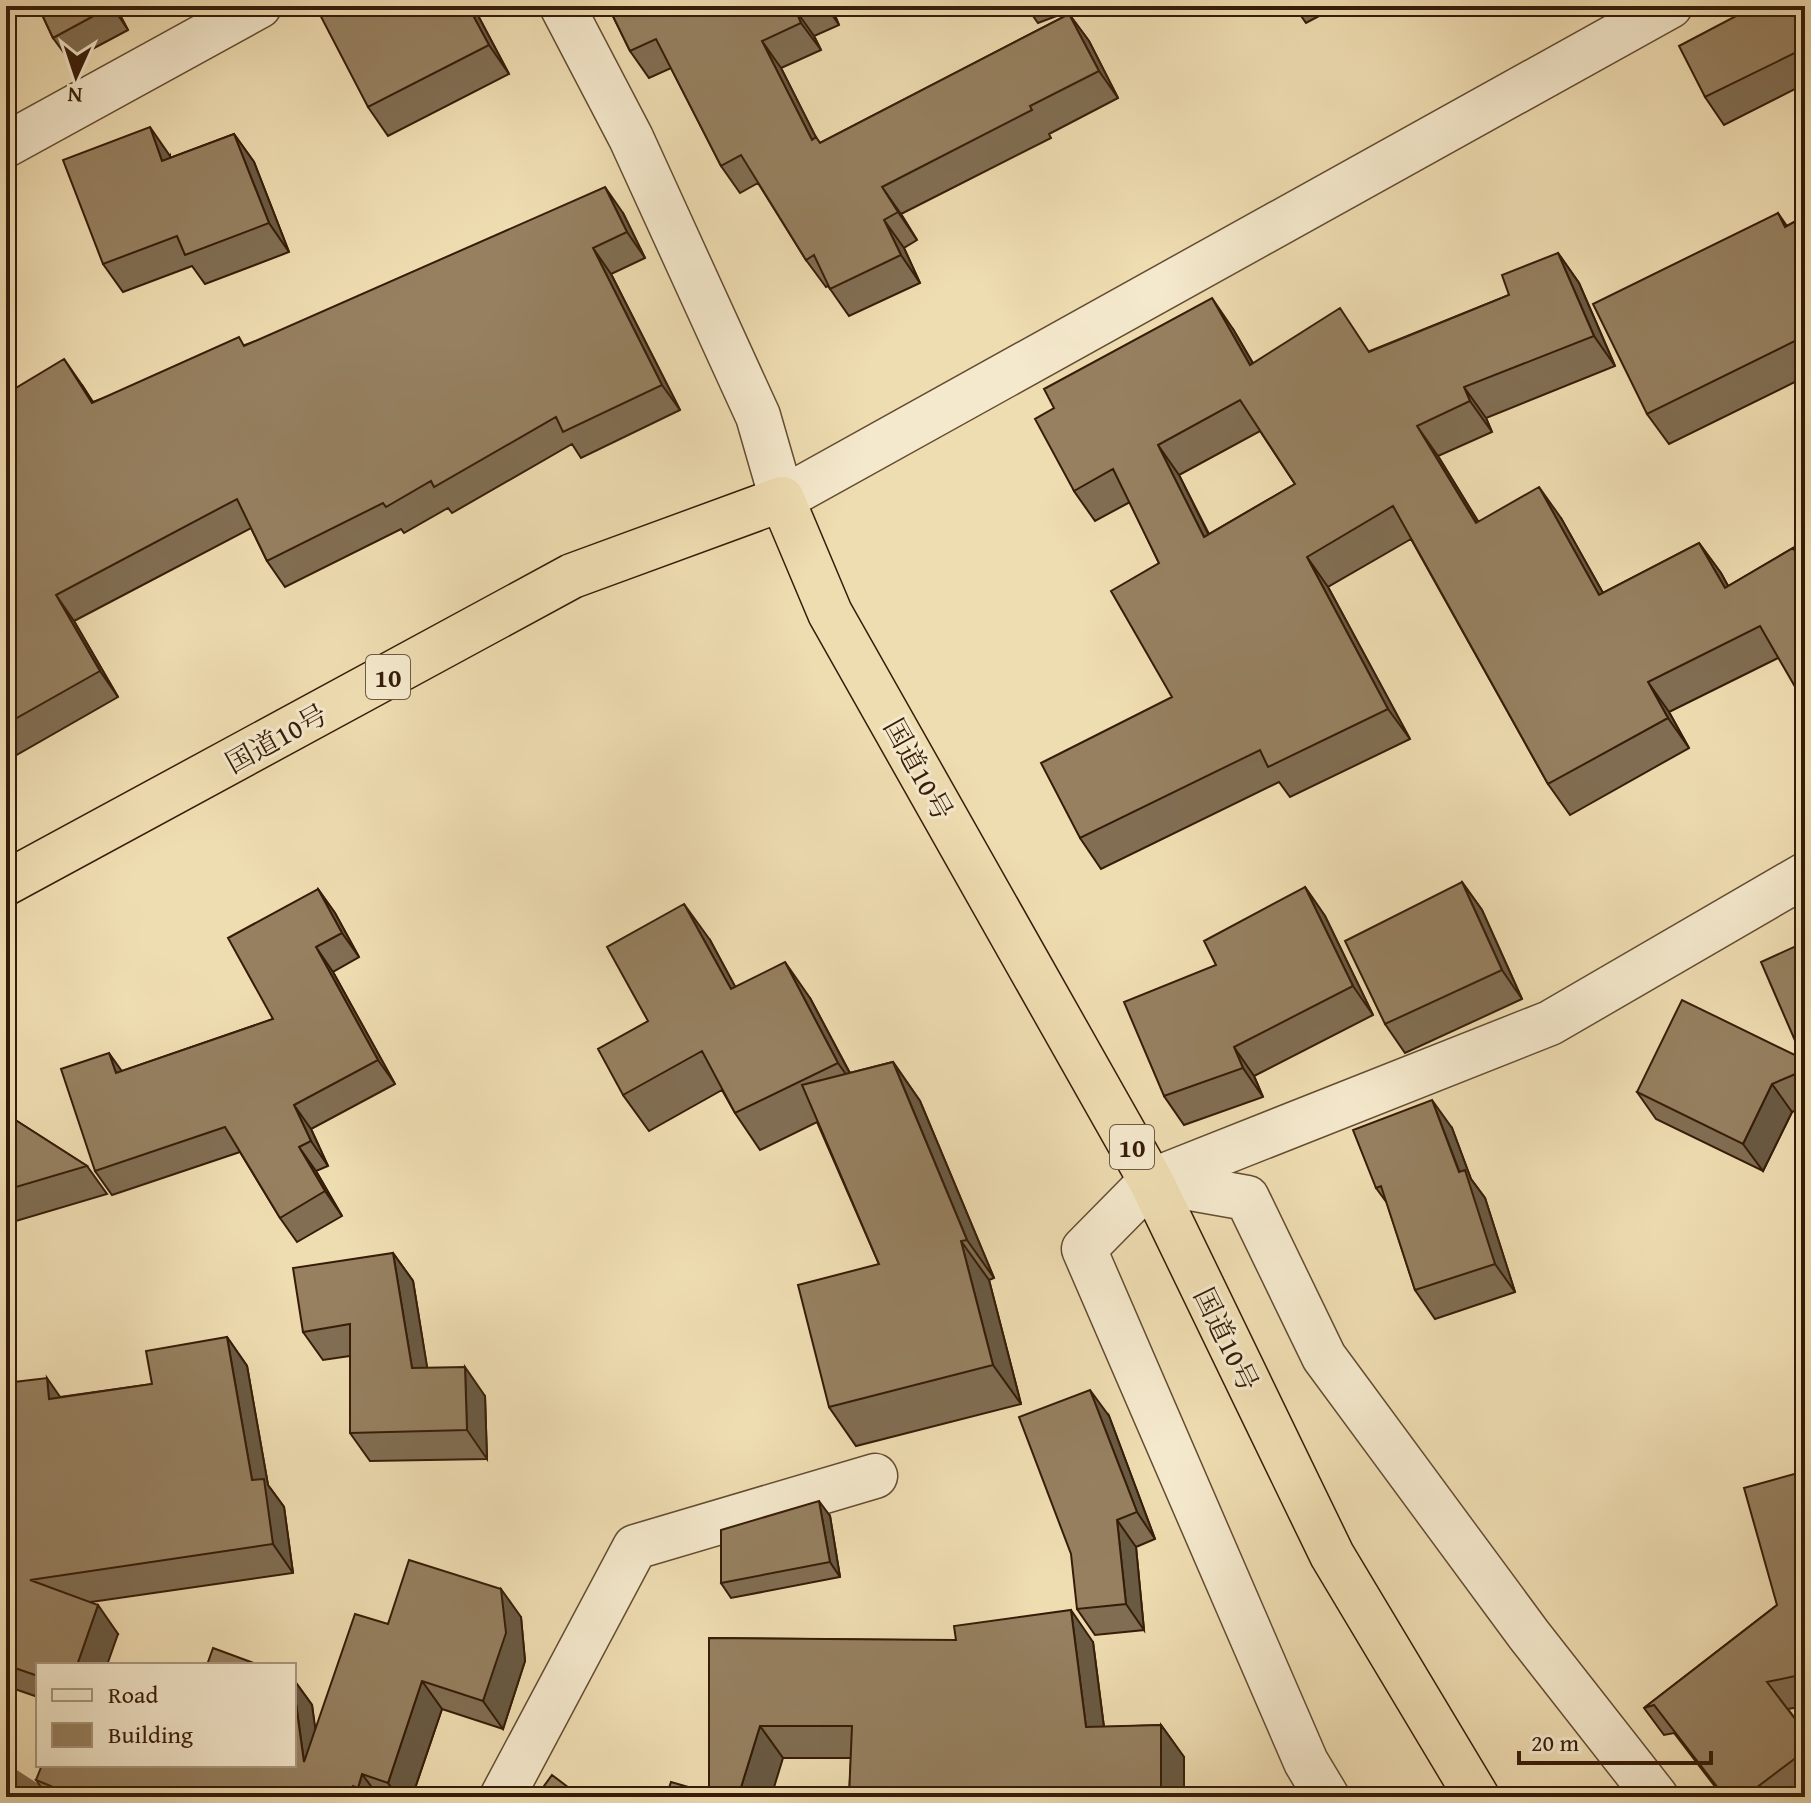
<svg xmlns="http://www.w3.org/2000/svg" width="1811" height="1803" font-family="'Gentium Book Plus','Noto Serif JP',serif">
<rect width="100%" height="100%" fill="#efddb2"/>
<filter id="stains"><feTurbulence type="fractalNoise" baseFrequency=".0025" numOctaves="4"/><feColorMatrix values="0 0 0 0 .2 0 0 0 0 .09 0 0 0 0 .02 0 0 0 .5 -.17"/></filter>
<radialGradient id="worn" r=".72"><stop offset=".6" stop-color="#630" stop-opacity="0"/><stop offset="1" stop-color="#630" stop-opacity=".3"/></radialGradient>
<g fill="none" stroke-linecap="round" stroke-linejoin="round">
<path stroke="#7f684b" stroke-width="20" d="M6 1775 40 1797"/>
<g stroke="#644c32" stroke-width="47">
<path id="minor" d="M562 6 631 138 758 416 782 499 1670 6
M6 145 259 6
M1151 1181 1550 1023 1805 875
M502 1797 635 1547 875 1476
M1327 1797 1306 1762 1084 1249 1151 1181 1247 1198 1324 1357 1529 1635 1656 1797"/>
</g>
<g stroke="#361c08" stroke-width="47">
<path id="highway" d="M6 883 572 576 782 499 830 613 1151 1181 1332 1555 1477 1797"/>
</g>
<use href="#minor" stroke="#f5e9cd" stroke-width="44"/>
<use href="#highway" stroke="#efddb2" stroke-width="44"/>
</g>
<path fill="#816e53" stroke="#361c08" stroke-width="2" fill-rule="evenodd" d="M38 6H137L120 15 128 30 70 61 53 38Z
M473 6 509 74 388 136 368 107Z
M608 6H831L839 25 814 36 821 50 781 68 816 138 820 143 1069 14 1089 41 1118 98 1049 134 1051 138 901 214 917 240 904 248 920 283 849 316 828 286 826 287 806 260 758 183 740 193 721 166 671 68 649 78 630 51Z
M1026 6H1083L1038 23Z
M1294 6H1338L1306 23Z
M1805 6V84L1724 125 1705 97Z
M234 134 254 162 289 252 205 284 192 266 123 292 103 264 170 156V158Z
M623 213 645 258 611 274 680 410 581 458 572 444 452 513 448 508 404 533 401 529 285 587 267 561 251 528 74 621 118 697 6 761V380L12 390 82 385 93 402 245 345Z
M1778 213 1787 226 1805 216V377L1669 444 1647 414Z
M1558 253 1579 283 1615 366 1486 418 1492 432 1438 456 1478 521 1561 518 1603 593 1699 543 1721 573 1728 586 1793 548 1778 658 1669 712 1689 748 1570 815 1548 784 1411 539 1328 587 1410 739 1290 797 1279 782 1101 869 1080 838 1172 697 1159 563 1130 502 1095 521 1074 491 1054 408 1233 329 1253 363 1370 351 1509 295ZM1260 431 1295 484 1209 534 1179 475Z
M1462 882 1482 910 1522 999 1405 1053 1385 1024Z
M1305 887 1325 916 1373 1015 1254 1076 1263 1097 1184 1125 1164 1096 1216 965Z
M318 889 335 913 359 957 333 972 395 1084 311 1129 328 1166 316 1171 342 1216 297 1242 280 1218 240 1152 112 1195 95 1171 122 1071 273 1019Z
M710 940 735 987 810 998 850 1073 893 1062 920 1101 994 1278 989 1280 1021 1404 856 1446 829 1407 879 1264 817 1122 760 1150 735 1113 722 1090 649 1131 623 1095 648 1021Z
M1805 942V1106L1792 1112 1763 1171 1656 1119 1637 1092 1803 1059Z
M6 1114 87 1166 107 1194 6 1224Z
M1452 1128 1471 1179 1485 1198 1515 1292 1435 1319 1415 1290 1387 1203 1376 1188Z
M393 1253 413 1281 427 1368 485 1396 487 1459 370 1461 350 1433V1356L323 1360 303 1332Z
M227 1337 247 1366 268 1485 284 1507 293 1573 91 1602 118 1634 38 1665V1697L6 1686V1383L60 1397 152 1384Z
M1109 1416 1155 1539 1136 1547 1144 1630 1095 1635 1077 1609Z
M1805 1471V1706L1788 1709 1805 1732V1793L1800 1797H1723L1674 1733 1664 1735 1644 1708 1777 1605Z
M830 1516 840 1577 731 1598 721 1583Z
M521 1617 525 1661 503 1729 442 1709 412 1797H48L36 1780 294 1765V1680L312 1705 315 1730 388 1624Z
M709 1638 1093 1642 1104 1727 1161 1725 1184 1757V1797H849L851 1758H783L709 1793Z"/>
<path fill="#695a43" stroke="#361c08" stroke-width="2" d="M112 6H114L120 15 128 30Z
M468 6H473L509 74 489 45Z
M826 6H831L839 25Z
M795 9 814 36 821 50 801 23Z
M1069 14 1089 41 1118 98 1099 71Z
M762 41 781 68 831 167 812 140Z
M150 127 170 156 182 189 162 161Z
M234 134 254 162 289 252 269 223Z
M605 187 623 213 645 258 627 232Z
M882 187 901 214 917 240 898 212Z
M884 220 904 248 920 283 901 255Z
M593 248 611 274 680 410 662 385Z
M1558 253 1579 283 1615 366 1594 336Z
M1212 298 1233 329 1271 395 1250 365Z
M64 359 82 385 110 429 92 403Z
M6 380 27 418 6 386Z
M1464 387 1486 418 1492 432 1470 401Z
M1417 426 1438 456 1497 553 1476 523Z
M1158 445 1179 475 1225 568 1204 537Z
M1539 487 1561 518 1621 625 1599 595Z
M1699 543 1721 573 1746 619 1725 588Z
M1307 557 1328 587 1410 739 1388 709Z
M56 595 74 621 118 697 100 671Z
M1648 682 1669 712 1689 748 1668 718Z
M1462 882 1482 910 1522 999 1502 970Z
M1305 887 1325 916 1373 1015 1353 986Z
M318 889 335 913 359 957 342 933Z
M684 904 710 940 756 1025 731 989Z
M316 947 333 972 395 1084 378 1060Z
M785 962 810 998 864 1100 838 1063Z
M1234 1047 1254 1076 1263 1097 1243 1068Z
M109 1053 126 1077 116 1073Z
M893 1062 920 1101 994 1278 967 1240Z
M1772 1084 1792 1112 1763 1171 1743 1144Z
M1432 1100 1452 1128 1471 1179 1485 1198 1515 1292 1495 1264Z
M294 1105 311 1129 328 1166 311 1141Z
M299 1147 316 1171 342 1216 325 1191Z
M961 1241 989 1280 1021 1404 993 1365Z
M393 1253 413 1281 432 1397 412 1368Z
M227 1337 247 1366 268 1485 284 1507 293 1573 273 1544 252 1480Z
M465 1367 485 1396 487 1459 467 1430Z
M47 1378 67 1407 49 1399Z
M1090 1390 1109 1416 1155 1539 1137 1512Z
M819 1501 830 1516 840 1577 830 1562Z
M1117 1520 1136 1547 1144 1630 1126 1604Z
M501 1589 521 1617 525 1661 503 1729 483 1701Z
M98 1605 118 1634 107 1665H77Z
M1071 1610 1093 1642 1108 1759 1086 1727Z
M294 1680 312 1705 324 1790 304 1762 294 1689Z
M422 1681 442 1709 412 1797H398L388 1783Z
M1161 1725 1184 1757V1797H1161Z
M760 1726 783 1758 771 1797H738Z
M362 1774 379 1797H365L358 1788Z
M353 1786 361 1797H350Z"/>
<path fill="#968060" stroke="#361c08" stroke-width="2" fill-rule="evenodd" d="M38 6H112L53 38Z
M323 6H468L489 45 368 107 317 9Z
M608 6H801L795 9 801 23 762 41 812 140 816 137 820 143 1069 14 1099 71 1030 106 1032 110 882 187 898 212 884 220 901 255 830 289 814 255 806 260 741 155 721 166 656 39 630 51Z
M1755 6H1805V48L1705 97 1679 46Z
M150 127 162 161 234 134 269 223 185 255 177 236 103 264 63 160Z
M605 187 627 232 593 248 662 385 563 432 556 417 434 487 431 481 386 507 383 503 267 561 237 499 56 595 100 671 6 724V386L9 392 64 359 92 403 239 337 244 346Z
M1778 213 1785 227 1805 216V336L1647 414 1593 304Z
M1558 253 1594 336 1464 387 1470 401 1417 426 1476 523 1539 487 1599 595 1699 543 1725 588 1793 548 1805 567V704L1760 626 1648 682 1668 718 1548 784 1393 506 1307 557 1388 709 1268 767 1260 750 1080 838 1041 763 1172 697 1111 591 1159 563 1113 469 1074 491 1035 419 1054 408 1044 389 1212 298 1250 365 1340 308 1369 352 1509 295 1502 275ZM1240 400 1295 484 1204 537 1158 445Z
M1462 882 1502 970 1385 1024 1345 941Z
M1305 887 1353 986 1234 1047 1243 1068 1164 1096 1124 1002 1216 965 1204 941Z
M318 889 342 933 316 947 378 1060 294 1105 311 1141 299 1147 325 1191 280 1218 225 1127 95 1171 61 1069 109 1053 116 1073 273 1019 228 938Z
M684 904 731 989 785 962 838 1063 735 1113 702 1051 623 1095 598 1049 648 1021 607 947Z
M1805 942V1070L1772 1084 1743 1144 1637 1092 1682 1000 1803 1059 1761 962Z
M893 1062 967 1240 961 1241 993 1365 829 1407 798 1285 879 1264 802 1085Z
M1432 1100 1459 1172 1465 1170 1495 1264 1415 1290 1381 1186 1376 1188 1353 1130Z
M6 1114 87 1166 6 1190Z
M393 1253 412 1368 465 1367 467 1430 350 1433V1324L303 1332 293 1268Z
M227 1337 252 1480 264 1479 273 1544 30 1580 98 1605 77 1665H38V1676L6 1665V1383L47 1378 49 1399 152 1384 146 1351Z
M1090 1390 1137 1512 1117 1520 1126 1604 1077 1609 1071 1554 1019 1417Z
M1805 1471V1674L1767 1682 1805 1732V1751L1744 1797H1725L1654 1705 1644 1708 1777 1605 1744 1488Z
M819 1501 830 1562 721 1583V1530Z
M409 1560 501 1589 506 1633 483 1701 422 1681 388 1783 362 1774 358 1788 353 1786 350 1797H77L36 1780 42 1765H294V1689L304 1762 355 1614 388 1624Z
M1071 1610 1086 1727 1161 1725V1797H849L852 1726H760L738 1797H666L671 1782 709 1793V1638L956 1640 954 1626Z
M213 1648 259 1665H207Z
M552 1775 581 1797H536Z"/>
<g text-anchor="middle" dominant-baseline="central" stroke-width="6" stroke-linejoin="round" paint-order="stroke">
<g fill="#f5e9cd" stroke="#6f5a43" stroke-width="2">
<rect x="366" y="655" width="44" height="44" rx="6"/>
<rect x="1110" y="1125" width="44" height="44" rx="6"/>
</g>
<g font-size="26" font-weight="bold" fill="#361c08">
<text x="388" y="677">10</text>
<text x="1132" y="1147">10</text>
</g>
<g font-size="28" fill="#361c08" stroke="#f5e9cd">
<text transform="translate(276 738) rotate(-29)">国道10号</text>
<text transform="translate(919 769) rotate(61)">国道10号</text>
<text transform="translate(1227 1339) rotate(64)">国道10号</text>
</g>
</g>
<rect width="1811" height="1803" fill="none" stroke="#efddb2" stroke-width="32"/>
<rect x="8" y="8" width="1795" height="1787" fill="none" stroke="#361c08" stroke-width="4"/>
<rect x="16" y="16" width="1779" height="1771" fill="none" stroke="#361c08" stroke-width="2"/>
<rect x="36" y="1663" width="260" height="104" fill="#f5e9cd" stroke="#a9977e" stroke-width="2"/>
<rect x="52" y="1689" width="40" height="12" fill="#f5e9cd" stroke="#a9977e" stroke-width="2"/>
<text x="108" y="1703" font-size="24" fill="#361c08">Road</text>
<rect x="52" y="1723" width="40" height="24" fill="#968060" stroke="#a9977e" stroke-width="2"/>
<text x="108" y="1743" font-size="24" fill="#361c08">Building</text>
<g transform="translate(76 76) rotate(183)" stroke="#f5e9cd" stroke-width="6" paint-order="stroke">
<path d="M0-6L14 30L0 20L-14 30Z" fill="#361c08"/>
<text y="-12" font-size="22" font-weight="bold" text-anchor="middle" fill="#361c08">N</text>
</g>
<path d="M1519 1751v12h192v-12" fill="none" stroke="#361c08" stroke-width="4"/>
<text x="1531" y="1751" font-size="24" fill="#361c08" stroke="#f5e9cd" stroke-width="6" paint-order="stroke">20 m</text>
<rect width="100%" height="100%" filter="url(#stains)"/>
<rect width="100%" height="100%" fill="url(#worn)"/>
</svg>
